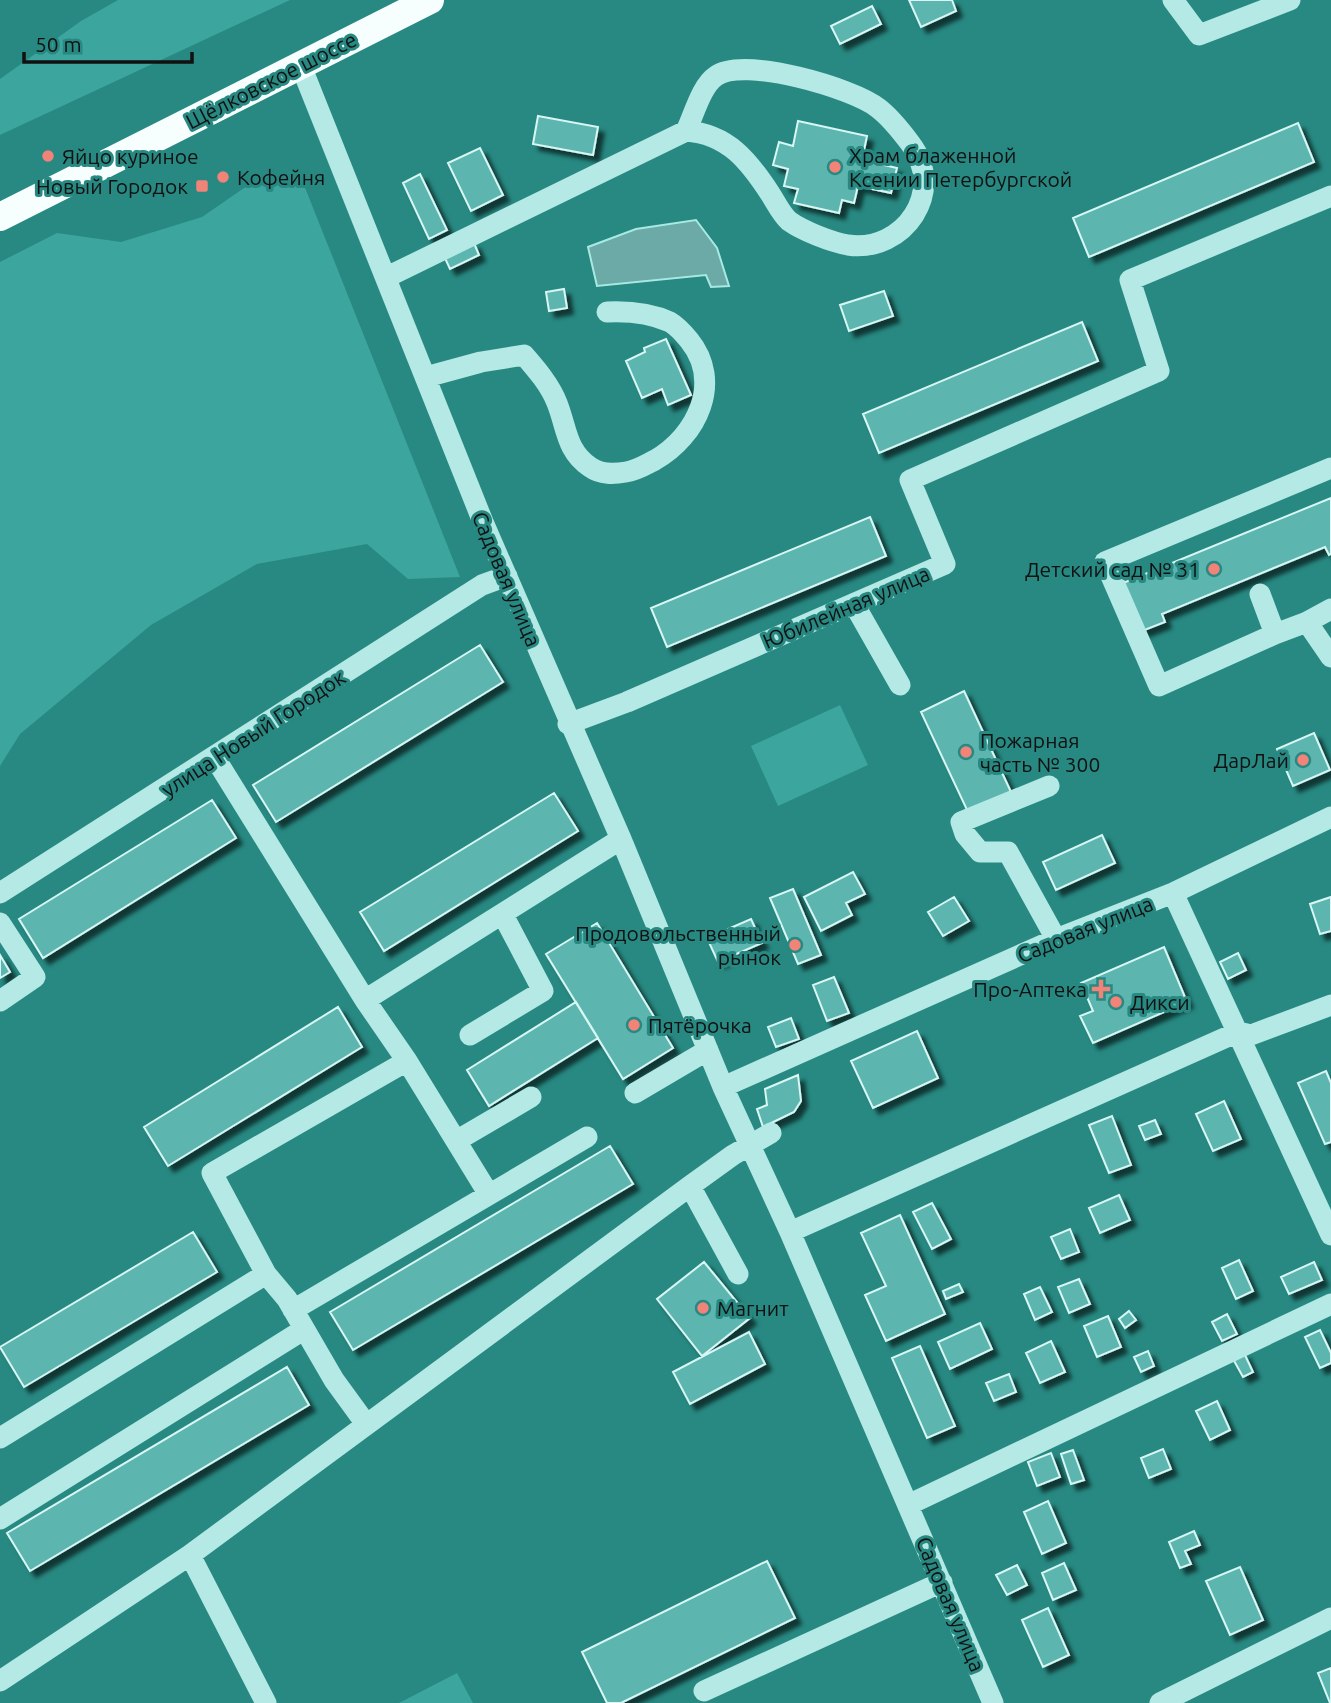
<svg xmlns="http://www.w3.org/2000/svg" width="1331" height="1703" font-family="Ubuntu,sans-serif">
<defs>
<filter id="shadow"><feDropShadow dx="6" dy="6" stdDeviation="2" flood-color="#0009"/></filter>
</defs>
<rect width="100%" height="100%" fill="#278982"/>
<path fill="#3ca59d" d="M118 0H290L0 135V79L81 21Z
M298 170 460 577 408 579 367 544 257 564 151 625 20 734 0 766V262L57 233 121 242 202 217 244 188 268 176Z
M840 705 868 765 778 806 751 746Z
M457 1673 473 1703H399Z"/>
<path fill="#6baaa6" stroke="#a8e9e3" stroke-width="2" d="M696 220 717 248 729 286 711 287 706 275 597 286 588 247 636 229Z"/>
<path fill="#5cb5af" stroke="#d8f7f4" stroke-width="2" filter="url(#shadow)" d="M909 0H952L956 11 921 27Z
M872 6 881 24 840 44 831 26Z
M538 116 598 127 593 155 533 144Z
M798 121 867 136 862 160 897 168 891 193 858 186 854 203 842 200 839 213 794 203 798 189 784 186 788 169 773 165 779 142 793 146Z
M1298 123 1314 162 1089 257 1073 218Z
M480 148 503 195 471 211 448 163Z
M420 174 447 230 429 239 403 183Z
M474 243 479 255 450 269 444 256Z
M564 289 567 308 549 311 546 292Z
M884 291 893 316 849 331 840 305Z
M1082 322 1098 361 879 453 863 414Z
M666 339 691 395 668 405 662 389 642 398 626 361 645 352 644 348Z
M1331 498V554L1329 555 1325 547 1162 614 1165 622 1142 631 1123 583Z
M870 517 886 556 667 647 651 608Z
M480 645 503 682 276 822 253 785Z
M964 691 1011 792 968 812 921 712Z
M1314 733 1330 770 1293 786 1277 749Z
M554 793 578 831 384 951 360 912Z
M212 800 236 838 43 958 19 919Z
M1102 835 1115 863 1056 890 1043 862Z
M853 872 865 894 846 903 852 915 821 931 804 897Z
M793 889 821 955 798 964 770 898Z
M954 897 969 921 943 936 928 912Z
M1331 897V931L1320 934 1310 904Z
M751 919 762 943 718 962 707 938Z
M597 923 673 1048 623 1079 546 954Z
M1164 947 1187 1002 1093 1043 1080 1016 1093 1011 1081 983Z
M1238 953 1246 970 1228 979 1220 962Z
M0 955 10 972 0 978Z
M834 977 849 1013 827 1021 813 985Z
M576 1002 598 1038 489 1106 467 1070Z
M338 1007 362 1047 168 1166 144 1127Z
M791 1018 799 1039 776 1047 768 1027Z
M917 1031 938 1078 873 1108 851 1061Z
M1326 1071 1331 1083V1142L1325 1144 1298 1083Z
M798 1075 801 1101 794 1112 763 1127 757 1109 767 1105 765 1089Z
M1224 1101 1241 1139 1213 1151 1196 1114Z
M1112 1116 1131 1165 1109 1173 1089 1125Z
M1155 1120 1161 1134 1145 1140 1139 1126Z
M610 1146 633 1184 353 1350 330 1312Z
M1119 1195 1130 1220 1100 1233 1089 1208Z
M932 1203 951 1239 932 1249 913 1212Z
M900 1215 945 1314 886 1341 865 1295 886 1286 861 1233Z
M1070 1229 1079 1252 1061 1259 1051 1237Z
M193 1232 217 1272 24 1387 0 1347Z
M1239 1260 1253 1291 1236 1299 1222 1268Z
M704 1262 750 1318 702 1356 657 1299Z
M1314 1262 1322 1280 1289 1294 1281 1277Z
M1079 1279 1090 1304 1069 1313 1058 1287Z
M959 1284 963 1292 946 1299 943 1291Z
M1040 1287 1052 1312 1035 1320 1024 1294Z
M1129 1311 1136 1320 1125 1328 1119 1319Z
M1227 1314 1237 1334 1222 1341 1212 1322Z
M1108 1316 1121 1347 1097 1357 1084 1326Z
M980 1323 992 1349 950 1369 938 1342Z
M1320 1330 1331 1353V1363L1320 1368 1305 1337Z
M749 1332 765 1364 690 1404 673 1372Z
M1051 1341 1065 1372 1040 1383 1026 1353Z
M920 1346 955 1426 927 1438 892 1358Z
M1148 1351 1154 1366 1141 1372 1134 1357Z
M1244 1353 1253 1372 1243 1377 1233 1359Z
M287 1367 309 1405 30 1571 7 1533Z
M1009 1374 1016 1392 994 1401 986 1383Z
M1217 1401 1230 1430 1210 1440 1196 1411Z
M1163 1449 1171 1469 1149 1478 1141 1458Z
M1073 1450 1084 1480 1071 1484 1061 1454Z
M1051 1453 1060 1477 1037 1486 1028 1462Z
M1048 1501 1066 1543 1042 1554 1024 1512Z
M1194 1531 1200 1545 1185 1551 1191 1564 1180 1568 1169 1542Z
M767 1561 795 1618 621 1703H607L582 1652Z
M1064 1563 1076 1590 1053 1600 1042 1573Z
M1017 1565 1027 1585 1007 1595 996 1575Z
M1240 1567 1263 1620 1230 1635 1206 1581Z
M1048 1608 1069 1655 1043 1667 1022 1620Z
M1331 1668V1703H1330L1318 1673Z"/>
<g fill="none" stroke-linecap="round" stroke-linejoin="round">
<path stroke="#b4e9e5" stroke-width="21" d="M1173 0 1199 35 1290 0
M301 66 483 522 621 839 723 1087 790 1232 993 1703
M387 277 686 131C694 115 701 86 716 76 743 56 853 88 878 108 890 117 901 131 910 143 947 191 904 253 848 245 831 242 803 231 789 221 782 215 776 203 771 195 749 161 728 134 686 131
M426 377 481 362 524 355C537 370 550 385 557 403 567 428 566 451 590 467 601 475 614 474 626 472 638 470 645 465 655 460 697 436 723 382 689 340 684 334 677 326 670 322 650 313 629 311 607 312
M1260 594 1275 634 1307 622 1331 657
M854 604 900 685
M1307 622 1331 609
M1275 634 1159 686 1105 562 1331 468
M568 724 627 702 945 564 910 480 1159 371 1130 280 1331 196
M215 758 365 1000 621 839
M1049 786 961 822 965 834 980 852H1008L1056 939
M0 893 482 585 507 576
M1173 893 1331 1235
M0 923 35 977 0 1001
M365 1000 407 1061 488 1193
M470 1035 543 991 503 915
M723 1087 1056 939 1173 893 1331 817
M635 1093 708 1050
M456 1141 531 1097
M690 1186 738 1274
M790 1232 1238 1032 1251 1035 1331 1005
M293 1310 587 1137
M366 1424 334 1380 287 1299 266 1274 212 1173 407 1061
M0 1438 266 1274
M908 1505 1331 1304
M0 1519 303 1330
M190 1555 266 1703
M0 1681 190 1555 690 1186 733 1155 771 1133
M704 1691 942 1582
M1160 1703 1331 1618"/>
<path stroke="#f6fefe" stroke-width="28" d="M0 217 430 0"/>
</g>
<g fill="#f18379" stroke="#278982" stroke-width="2.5">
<circle cx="48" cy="156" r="7"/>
<circle cx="835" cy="167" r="7"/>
<circle cx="223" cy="177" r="7"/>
<rect x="195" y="179" width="14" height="14" rx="3.5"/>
<circle cx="1214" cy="569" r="7"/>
<circle cx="966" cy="752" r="7"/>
<circle cx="1303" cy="760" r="7"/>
<circle cx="795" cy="945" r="7"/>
<path d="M1097.5 978.5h7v7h7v7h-7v7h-7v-7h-7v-7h7z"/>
<circle cx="1116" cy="1002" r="7"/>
<circle cx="634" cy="1025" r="7"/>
<circle cx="703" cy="1308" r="7"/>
</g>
<g text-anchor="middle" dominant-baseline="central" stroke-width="6" stroke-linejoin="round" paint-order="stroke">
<g font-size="21" fill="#111" stroke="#278982">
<text transform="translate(271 80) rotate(-27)">Щёлковское шоссе</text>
<text transform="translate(507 579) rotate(67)">Садовая улица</text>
<text transform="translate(846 607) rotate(-23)">Юбилейная улица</text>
<text transform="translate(253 733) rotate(-33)">улица Новый Городок</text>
<text transform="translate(1085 929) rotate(-22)">Садовая улица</text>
<text transform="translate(951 1604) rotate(67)">Садовая улица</text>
</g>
<g font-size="21" fill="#111" stroke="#278982" text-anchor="start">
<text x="849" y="155">Храм блаженной<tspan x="849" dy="24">Ксении Петербургской</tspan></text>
<text x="62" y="156">Яйцо куриное</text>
<text x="237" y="177">Кофейня</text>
<text x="188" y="186" text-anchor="end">Новый Городок</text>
<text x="1200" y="569" text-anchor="end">Детский сад № 31</text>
<text x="980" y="740">Пожарная<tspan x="980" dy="24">часть № 300</tspan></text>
<text x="1289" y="760" text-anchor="end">ДарЛай</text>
<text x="781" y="933" text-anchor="end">Продовольственный<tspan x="781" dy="24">рынок</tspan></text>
<text x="1087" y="989" text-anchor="end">Про-Аптека</text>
<text x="1130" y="1002">Дикси</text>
<text x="648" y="1025">Пятёрочка</text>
<text x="717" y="1308">Магнит</text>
</g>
</g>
<path d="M24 52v10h168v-10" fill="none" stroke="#111111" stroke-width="3.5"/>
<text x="35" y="52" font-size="21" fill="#111111" stroke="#278982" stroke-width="5" paint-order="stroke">50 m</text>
</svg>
